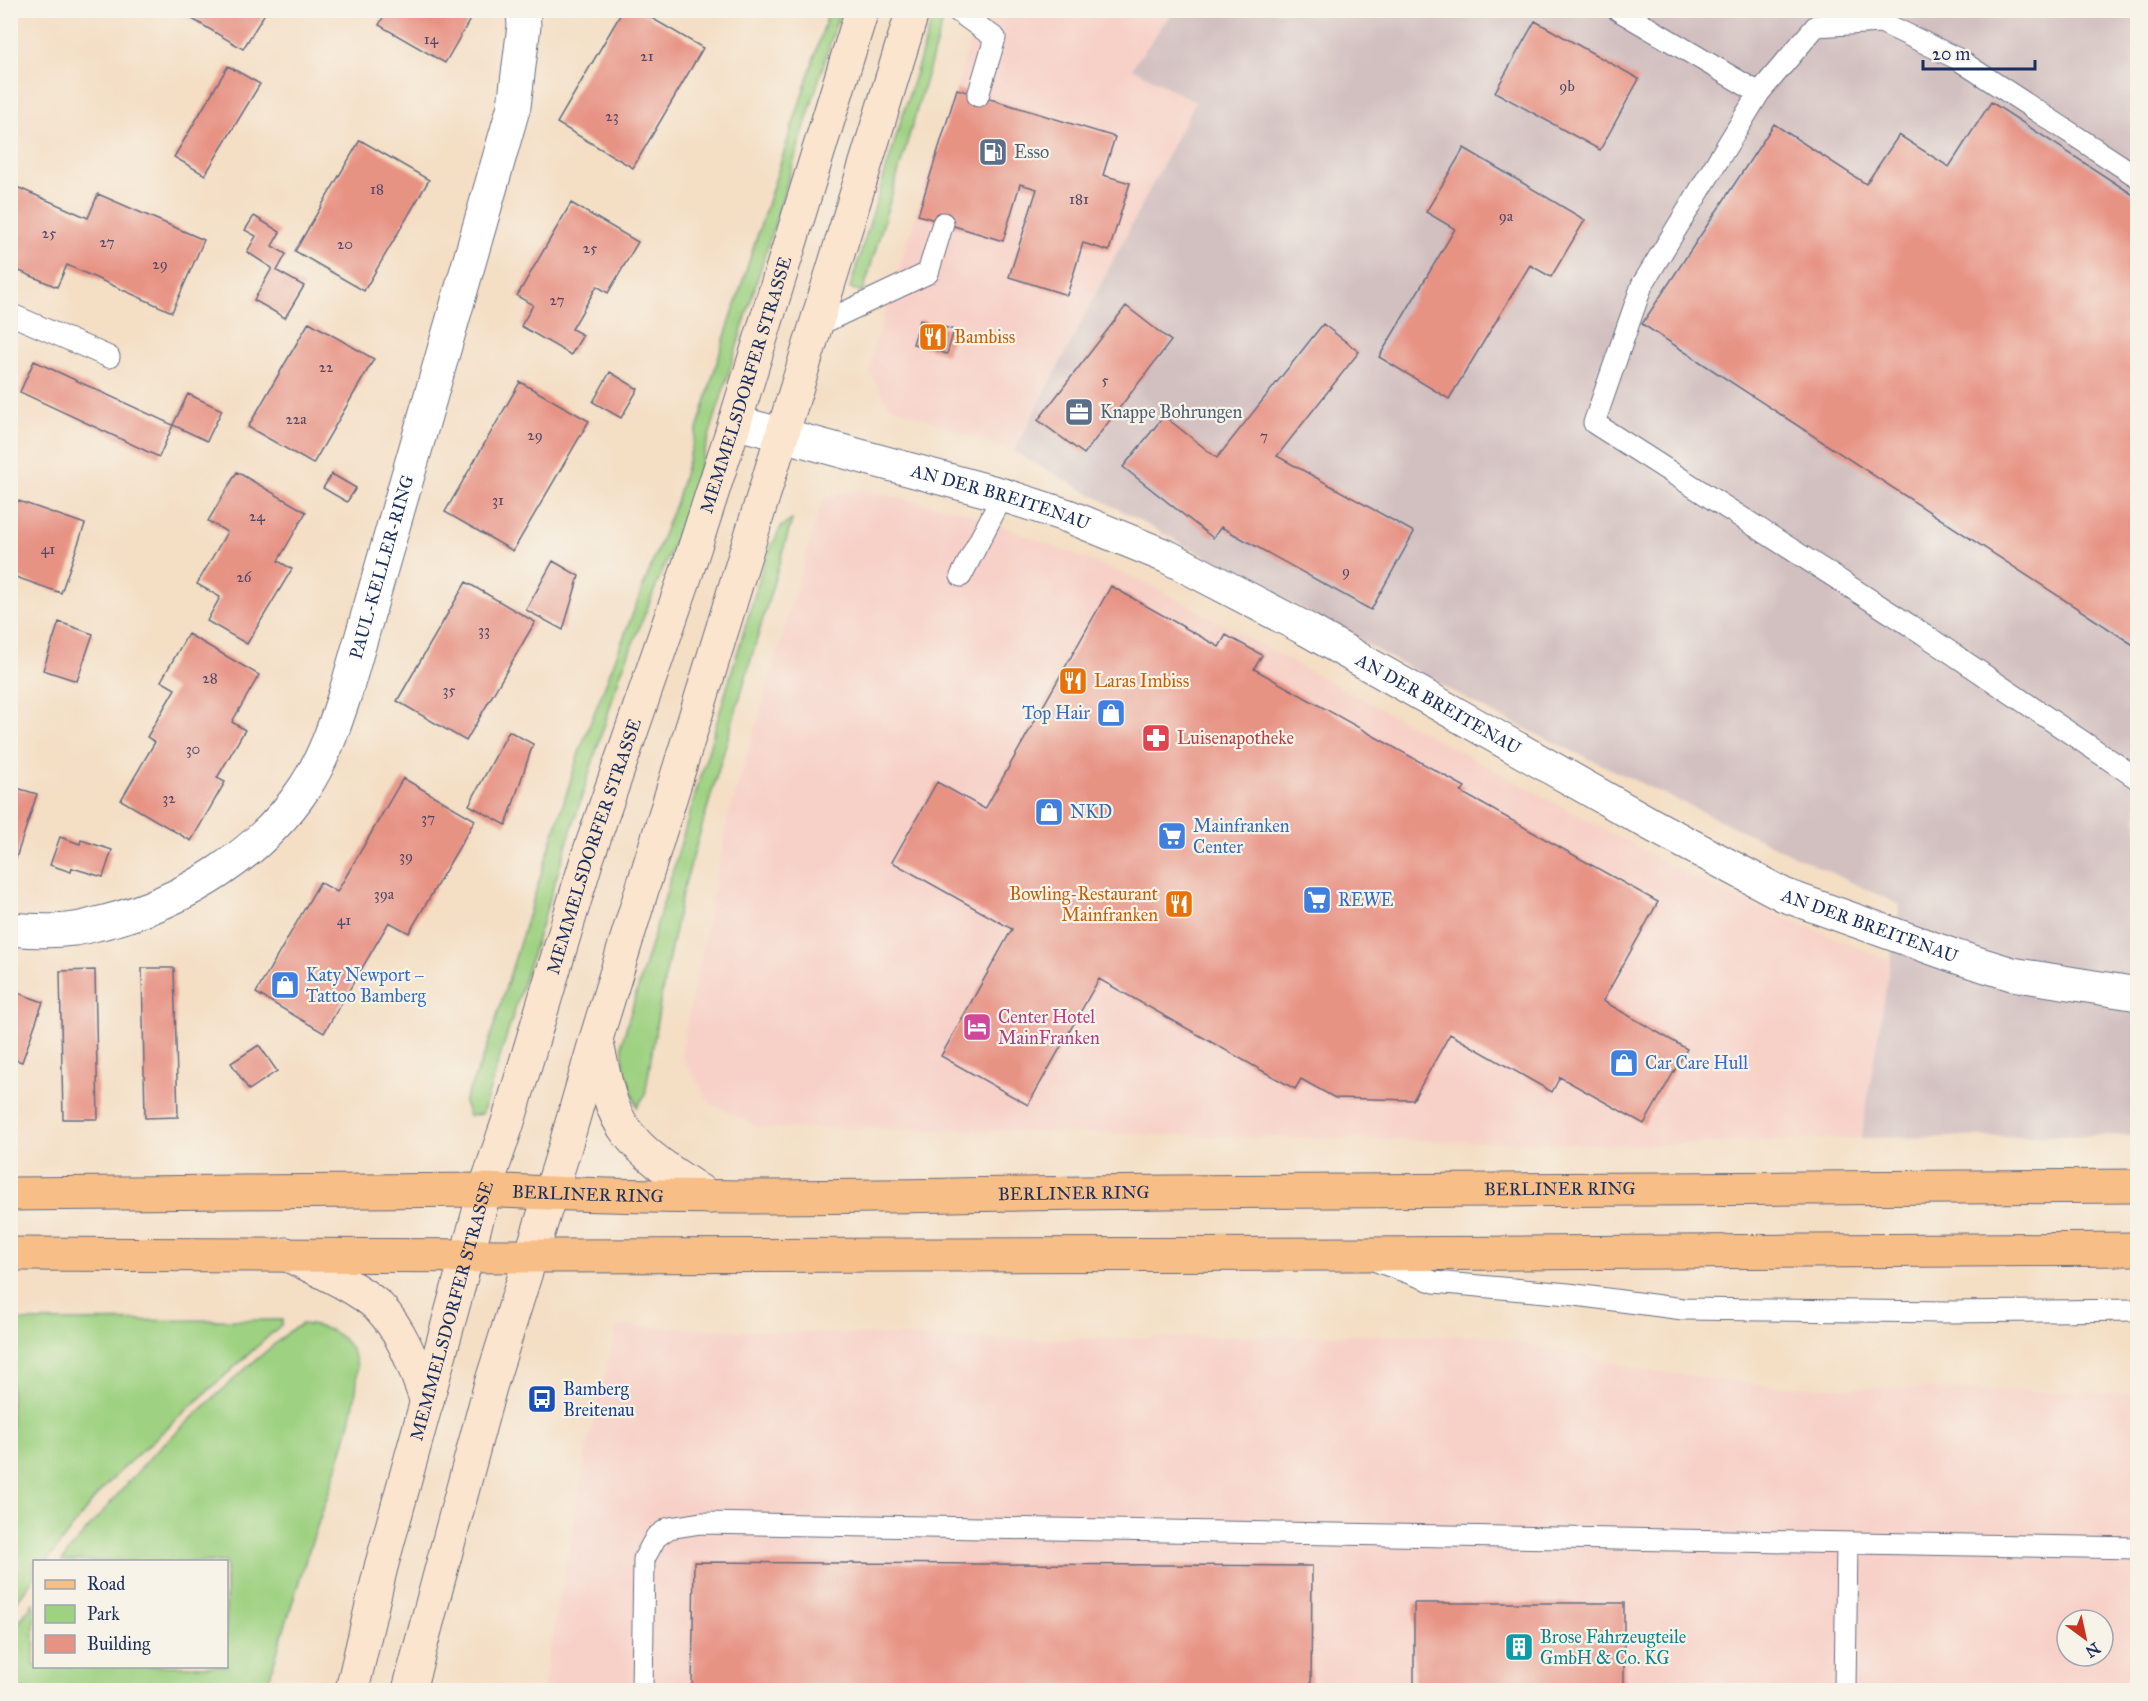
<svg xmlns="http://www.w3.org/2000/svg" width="2148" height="1701" font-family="'IM FELL Great Primer',serif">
<rect width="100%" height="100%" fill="#f7f3e8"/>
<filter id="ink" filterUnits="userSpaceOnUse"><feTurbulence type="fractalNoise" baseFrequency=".0167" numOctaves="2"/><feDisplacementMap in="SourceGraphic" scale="12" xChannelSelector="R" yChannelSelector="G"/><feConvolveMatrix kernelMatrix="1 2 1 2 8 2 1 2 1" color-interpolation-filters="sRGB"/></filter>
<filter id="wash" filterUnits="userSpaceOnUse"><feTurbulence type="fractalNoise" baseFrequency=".008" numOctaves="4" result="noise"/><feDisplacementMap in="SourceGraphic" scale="24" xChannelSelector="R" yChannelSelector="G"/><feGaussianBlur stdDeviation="1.35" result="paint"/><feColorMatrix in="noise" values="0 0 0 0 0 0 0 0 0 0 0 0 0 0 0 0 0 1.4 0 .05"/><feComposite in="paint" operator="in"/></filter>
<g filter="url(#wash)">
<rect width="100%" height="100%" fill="#f4dec4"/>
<path fill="#f7d1c8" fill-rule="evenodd" d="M980 11H1173L1132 68 1195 102 1014 452 889 405 869 372 874 348Z
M861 490 965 512 1142 581 1723 893 1891 961 1861 1138 1638 1145 866 1128H761L710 1103 681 1054 727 823 823 498Z
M617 1326 1021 1340 1323 1335 1490 1336 1643 1370 1774 1386 2137 1393V1690H543L586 1453ZM2067 1620H2103V1656H2067Z"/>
<path fill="#d2bfc0" d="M2105 10 2116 18 2121 11H2137V1135L1861 1138 1900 905 1496 715 1014 452 1195 102 1132 68 1173 11Z"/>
<path fill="#9ed181" stroke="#5c8070" stroke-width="1.5" d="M829 11H840L691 495 670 552 620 675 482 1114 469 1116 464 1102 486 1051 580 750 676 502 717 362Z
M934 13 943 21 863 292 850 288Z
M792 520 682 894 661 997 645 1095 637 1107 624 1067 622 1042 765 560 781 527Z
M282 1320V1324L127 1464 98 1494 47 1561 34 1562V1578L11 1609V1321Z
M302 1324C326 1326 346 1333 355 1358 368 1394 320 1515 307 1556 293 1600 279 1645 266 1690H11V1633L34 1602V1666H226V1562L62 1561 73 1546 153 1454 244 1370 291 1330Z"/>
<g id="blocks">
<path fill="#e79384" d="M177 10H267L243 49Z
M387 10H462L472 16 445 63 379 25Z
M623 10H638L703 48 633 168 557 123Z
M1535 21 1639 79 1600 150 1495 92Z
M228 66 260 84 205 175 174 157Z
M957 89 1115 137 1103 175 1130 183 1109 251 1083 243 1067 295 1009 277 1037 189 1020 184 1003 241 918 215Z
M1991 102 2138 198V648L1642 324 1774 124 1866 184 1899 135 1949 167Z
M360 140 429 180 364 291 295 251Z
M1464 148 1585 220 1551 277 1530 265 1449 399 1379 357 1455 229 1426 212Z
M10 184 88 218 98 194 204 240 172 312 67 265 57 287 10 267Z
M571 203 638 242 608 293 597 286 572 329 583 335 571 355 521 326 533 305 517 296Z
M254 216 280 232 272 246 286 254 277 271 304 286 285 318 254 300 272 268 247 252 256 236 245 230Z
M1126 306 1171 341 1084 454 1038 420Z
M920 320 954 330 947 354 913 344Z
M309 322 374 359 313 464 248 427Z
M1323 324 1359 352 1277 456 1414 532 1371 610 1221 527 1213 538 1123 467 1164 416 1217 458Z
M34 361 173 425 159 457 20 392Z
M610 372 638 389 621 418 593 402Z
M520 382 589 421 513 551 445 512Z
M188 394 222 410 207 441 173 425Z
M237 472 306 512 278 561 292 569 247 644 207 621 220 597 197 584 227 532 208 521Z
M332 474 356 488 347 502 323 488Z
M10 498 85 524 61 593 10 575Z
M553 561 579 576 563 630 526 610Z
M466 582 535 622 466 741 397 701Z
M1111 586 1219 647 1226 635 1262 655 1254 669 1465 787 1461 792 1658 902 1603 1001 1687 1049 1644 1124 1560 1077 1552 1092 1450 1034 1413 1100 1335 1098 1301 1079 1295 1089 1099 979 1028 1105 941 1056 1012 929 892 862 937 782 985 809Z
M59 622 93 634 77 681 43 670Z
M188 634 259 675 232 722 245 730 217 778 225 782 191 841 121 800 155 742 147 737 175 689 161 681Z
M509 731 533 744 506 825 469 805Z
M403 778 475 820 409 933 389 922 324 1033 256 993 320 882 337 892Z
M10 786 37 794 14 864 10 863Z
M60 837 80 844 81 840 112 850 103 877 72 868 71 872 50 865Z
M142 968H174L178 1117 145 1118Z
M95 970 98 1119H63L60 971Z
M10 990 43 1002 22 1062 10 1058Z
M259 1045 277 1071 249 1090 231 1063Z
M694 1562 1312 1566 1311 1690H692Z
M1414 1603H1624V1690H1414Z"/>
</g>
</g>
<g filter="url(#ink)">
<use href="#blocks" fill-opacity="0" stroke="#676c82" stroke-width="1.5"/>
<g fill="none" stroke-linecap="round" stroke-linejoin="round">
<g stroke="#676c82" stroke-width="23">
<path id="service" d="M956 10 995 38 978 96
M1618 10 1759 93 1642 285 1594 423 1922 633 2138 779
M1759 93 1816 26 1881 22 1956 58 2138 177
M10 314 109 357
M816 326 928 273 943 223
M961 576 1003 495
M1376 1261 1434 1282 1568 1294 1683 1309 1947 1312 2138 1310
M642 1690 644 1559 656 1537 669 1528 701 1523 2138 1548
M1845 1690 1847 1543"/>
</g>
<g stroke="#676c82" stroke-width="35">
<g id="minor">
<path id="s1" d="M735 422 1003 495 1068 516 1168 557 1306 629 1654 826 1784 895 1957 957 2012 974 2138 994"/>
<path id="s2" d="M10 929C32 931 53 932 74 929 84 928 95 924 105 922 183 902 260 855 305 787 324 758 335 725 346 691L514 106 524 26 523 10"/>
</g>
</g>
<g stroke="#676c82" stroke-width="35">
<g id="secondary">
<path d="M597 1044C604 1072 608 1107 626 1131 645 1158 682 1179 709 1197"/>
<path d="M286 1254C312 1267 358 1287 379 1307 404 1333 415 1369 427 1402"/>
<path id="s3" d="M352 1690 381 1567 485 1190 508 1122 587 859 686 574 735 422 862 10"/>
<path d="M409 1690 490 1387 565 1147 596 1039 913 10"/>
</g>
</g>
<g stroke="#676c82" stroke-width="35">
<g id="primary">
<path id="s4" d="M10 1194 485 1190C712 1203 939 1194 1166 1192 1490 1189 1814 1187 2138 1186"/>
<path d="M10 1254 531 1256 1358 1254 2138 1249"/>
</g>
</g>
<use href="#service" stroke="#fff" stroke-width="21"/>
<use href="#minor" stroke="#fff" stroke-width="33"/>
<use href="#secondary" stroke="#fce5cf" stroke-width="33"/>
<use href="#primary" stroke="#f7be87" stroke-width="33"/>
</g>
</g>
<defs>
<g id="fuel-square" transform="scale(1.5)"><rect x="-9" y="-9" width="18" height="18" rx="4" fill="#5c6f8a" stroke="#f7f3e8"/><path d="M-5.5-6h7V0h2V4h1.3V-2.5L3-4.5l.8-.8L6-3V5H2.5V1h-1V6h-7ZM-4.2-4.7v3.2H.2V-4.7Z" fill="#fff"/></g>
<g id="restaurant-square" transform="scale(1.5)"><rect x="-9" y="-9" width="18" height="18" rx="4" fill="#e8710a" stroke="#f7f3e8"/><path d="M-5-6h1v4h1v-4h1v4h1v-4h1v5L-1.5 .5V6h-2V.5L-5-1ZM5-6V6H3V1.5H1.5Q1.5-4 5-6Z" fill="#fff"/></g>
<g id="office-square" transform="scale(1.5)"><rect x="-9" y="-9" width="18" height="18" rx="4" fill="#5c6f8a" stroke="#f7f3e8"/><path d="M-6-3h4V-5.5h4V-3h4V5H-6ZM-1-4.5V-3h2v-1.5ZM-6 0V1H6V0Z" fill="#fff"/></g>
<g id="shop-square" transform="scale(1.5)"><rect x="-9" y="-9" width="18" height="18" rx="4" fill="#3f7fe0" stroke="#f7f3e8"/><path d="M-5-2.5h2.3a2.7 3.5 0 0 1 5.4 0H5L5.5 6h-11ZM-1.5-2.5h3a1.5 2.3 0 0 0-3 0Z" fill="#fff"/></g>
<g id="pharmacy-square" transform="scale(1.5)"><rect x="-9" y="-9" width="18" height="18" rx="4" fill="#e0444e" stroke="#f7f3e8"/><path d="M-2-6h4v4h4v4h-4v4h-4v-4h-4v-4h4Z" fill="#fff"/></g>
<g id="supermarket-square" transform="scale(1.5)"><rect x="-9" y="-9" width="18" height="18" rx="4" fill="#3f7fe0" stroke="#f7f3e8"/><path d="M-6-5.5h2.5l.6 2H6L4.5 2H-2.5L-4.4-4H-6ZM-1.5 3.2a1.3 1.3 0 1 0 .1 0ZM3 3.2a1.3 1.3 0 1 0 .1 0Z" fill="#fff"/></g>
<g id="hotel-square" transform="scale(1.5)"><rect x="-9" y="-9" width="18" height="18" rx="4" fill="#d1479c" stroke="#f7f3e8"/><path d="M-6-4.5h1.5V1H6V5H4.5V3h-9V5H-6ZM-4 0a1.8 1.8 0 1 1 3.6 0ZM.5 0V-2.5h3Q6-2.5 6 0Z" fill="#fff"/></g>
<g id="bus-square" transform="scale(1.5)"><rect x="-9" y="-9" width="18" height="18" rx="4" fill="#1a4fb4" stroke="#f7f3e8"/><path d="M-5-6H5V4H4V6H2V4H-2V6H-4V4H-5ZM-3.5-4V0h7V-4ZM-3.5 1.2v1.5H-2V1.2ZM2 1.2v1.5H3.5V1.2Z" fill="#fff"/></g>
<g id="building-square" transform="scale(1.5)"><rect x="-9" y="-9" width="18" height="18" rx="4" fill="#0f9aa8" stroke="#f7f3e8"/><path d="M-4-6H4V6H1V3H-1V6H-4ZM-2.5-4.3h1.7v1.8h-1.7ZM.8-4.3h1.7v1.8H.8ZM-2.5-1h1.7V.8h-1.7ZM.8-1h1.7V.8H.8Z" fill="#fff"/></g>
</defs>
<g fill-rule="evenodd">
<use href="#fuel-square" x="993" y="152"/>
<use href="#restaurant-square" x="933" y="337"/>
<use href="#office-square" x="1079" y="412"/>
<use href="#restaurant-square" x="1073" y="681"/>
<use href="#shop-square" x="1111" y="713"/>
<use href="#pharmacy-square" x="1156" y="738"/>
<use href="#shop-square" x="1049" y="812"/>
<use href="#supermarket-square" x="1172" y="836"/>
<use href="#supermarket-square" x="1317" y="900"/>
<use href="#restaurant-square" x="1179" y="904"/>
<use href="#shop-square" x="285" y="985"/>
<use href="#hotel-square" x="977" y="1027"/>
<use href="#shop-square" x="1624" y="1063"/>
<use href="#bus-square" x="542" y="1399"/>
<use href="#building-square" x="1519" y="1647"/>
</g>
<g text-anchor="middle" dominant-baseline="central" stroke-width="4.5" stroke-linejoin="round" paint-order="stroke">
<g font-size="15" fill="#4e4868">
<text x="431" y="39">14</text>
<text x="647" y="56">21</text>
<text x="1567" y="86">9b</text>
<text x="612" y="116">23</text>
<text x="377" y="189">18</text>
<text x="1079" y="199">181</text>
<text x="1506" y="216">9a</text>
<text x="49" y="233">25</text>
<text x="107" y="242">27</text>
<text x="345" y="244">20</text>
<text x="590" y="248">25</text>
<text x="160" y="264">29</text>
<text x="557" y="300">27</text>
<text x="326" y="367">22</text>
<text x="1105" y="380">5</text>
<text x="296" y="419">22a</text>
<text x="535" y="435">29</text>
<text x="1264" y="436">7</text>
<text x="498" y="500">31</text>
<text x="257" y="516">24</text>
<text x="48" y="549">41</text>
<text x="1346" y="571">9</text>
<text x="244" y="577">26</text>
<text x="484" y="630">33</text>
<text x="210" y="678">28</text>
<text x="449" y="690">35</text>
<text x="193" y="749">30</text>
<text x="169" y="798">32</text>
<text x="428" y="818">37</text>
<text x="406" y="856">39</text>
<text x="384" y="894">39a</text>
<text x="344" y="920">41</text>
</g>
<g font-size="18" fill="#4e5e75" stroke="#f7f3e8" text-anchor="start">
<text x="1014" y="152">Esso</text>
<text x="1100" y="412">Knappe Bohrungen</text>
</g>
<g font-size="18" fill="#c56008" stroke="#f7f3e8" text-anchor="start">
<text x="954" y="337">Bambiss</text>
<text x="1094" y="681">Laras Imbiss</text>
<text x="1158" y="894" text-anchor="end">Bowling-Restaurant<tspan x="1158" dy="21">Mainfranken</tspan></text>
</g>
<g font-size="18" fill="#1b2f5e" stroke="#f7f3e8">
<text stroke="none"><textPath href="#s3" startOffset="1364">MEMMELSDORFER STRASSE</textPath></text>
<text stroke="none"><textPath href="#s1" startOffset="276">AN DER BREITENAU</textPath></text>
<text stroke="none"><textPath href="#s2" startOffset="576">PAUL-KELLER-RING</textPath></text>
<text stroke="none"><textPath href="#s1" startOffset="762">AN DER BREITENAU</textPath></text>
<text stroke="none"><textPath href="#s3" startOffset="878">MEMMELSDORFER STRASSE</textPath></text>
<text stroke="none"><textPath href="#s1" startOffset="1248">AN DER BREITENAU</textPath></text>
<text stroke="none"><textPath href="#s4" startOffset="1550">BERLINER RING</textPath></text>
<text stroke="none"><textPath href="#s4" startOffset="1064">BERLINER RING</textPath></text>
<text stroke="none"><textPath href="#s4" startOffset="578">BERLINER RING</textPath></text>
<text stroke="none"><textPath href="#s3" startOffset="392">MEMMELSDORFER STRASSE</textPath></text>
</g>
<g font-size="18" fill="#366cbe" stroke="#f7f3e8" text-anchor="start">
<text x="1090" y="713" text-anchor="end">Top Hair</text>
<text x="1070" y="812">NKD</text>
<text x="1193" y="826">Mainfranken<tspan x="1193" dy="21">Center</tspan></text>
<text x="1338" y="900">REWE</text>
<text x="306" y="975">Katy Newport –<tspan x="306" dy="21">Tattoo Bamberg</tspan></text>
<text x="1645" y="1063">Car Care Hull</text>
</g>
<g font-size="18" fill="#be3a42" stroke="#f7f3e8" text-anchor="start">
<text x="1177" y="738">Luisenapotheke</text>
</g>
<g font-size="18" fill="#b23c85" stroke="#f7f3e8" text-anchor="start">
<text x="998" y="1017">Center Hotel<tspan x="998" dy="21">MainFranken</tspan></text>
</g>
<g font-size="18" fill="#164399" stroke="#f7f3e8" text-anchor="start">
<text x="563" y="1389">Bamberg<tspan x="563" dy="21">Breitenau</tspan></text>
</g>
<g font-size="18" fill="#0d838f" stroke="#f7f3e8" text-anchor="start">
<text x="1540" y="1637">Brose Fahrzeugteile<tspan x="1540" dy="21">GmbH &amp; Co. KG</tspan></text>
</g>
</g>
<rect width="2148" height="1701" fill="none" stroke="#f7f3e8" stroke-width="36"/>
<rect x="33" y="1560" width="195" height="108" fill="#f7f3e8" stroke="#9fa5b1" stroke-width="1.5"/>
<rect x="45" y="1580" width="30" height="9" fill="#f7be87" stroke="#9fa5b1" stroke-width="1.5"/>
<text x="87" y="1590" font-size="18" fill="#1b2f5e">Road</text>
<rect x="45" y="1605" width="30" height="18" fill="#9ed181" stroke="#9fa5b1" stroke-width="1.5"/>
<text x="87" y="1620" font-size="18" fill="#1b2f5e">Park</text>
<rect x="45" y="1635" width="30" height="18" fill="#e79384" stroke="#9fa5b1" stroke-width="1.5"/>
<text x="87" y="1650" font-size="18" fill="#1b2f5e">Building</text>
<g transform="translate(2085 1638) rotate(147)"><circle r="28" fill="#f7f3e8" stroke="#9fa5b1" stroke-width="1.5"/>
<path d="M0-4.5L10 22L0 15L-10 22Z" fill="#c8321e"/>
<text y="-9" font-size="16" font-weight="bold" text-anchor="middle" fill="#1b2f5e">N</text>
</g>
<path d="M1923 60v9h112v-9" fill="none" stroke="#1b2f5e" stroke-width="3"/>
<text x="1932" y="60" font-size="18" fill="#1b2f5e" stroke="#f7f3e8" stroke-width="4.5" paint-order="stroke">20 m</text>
</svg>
